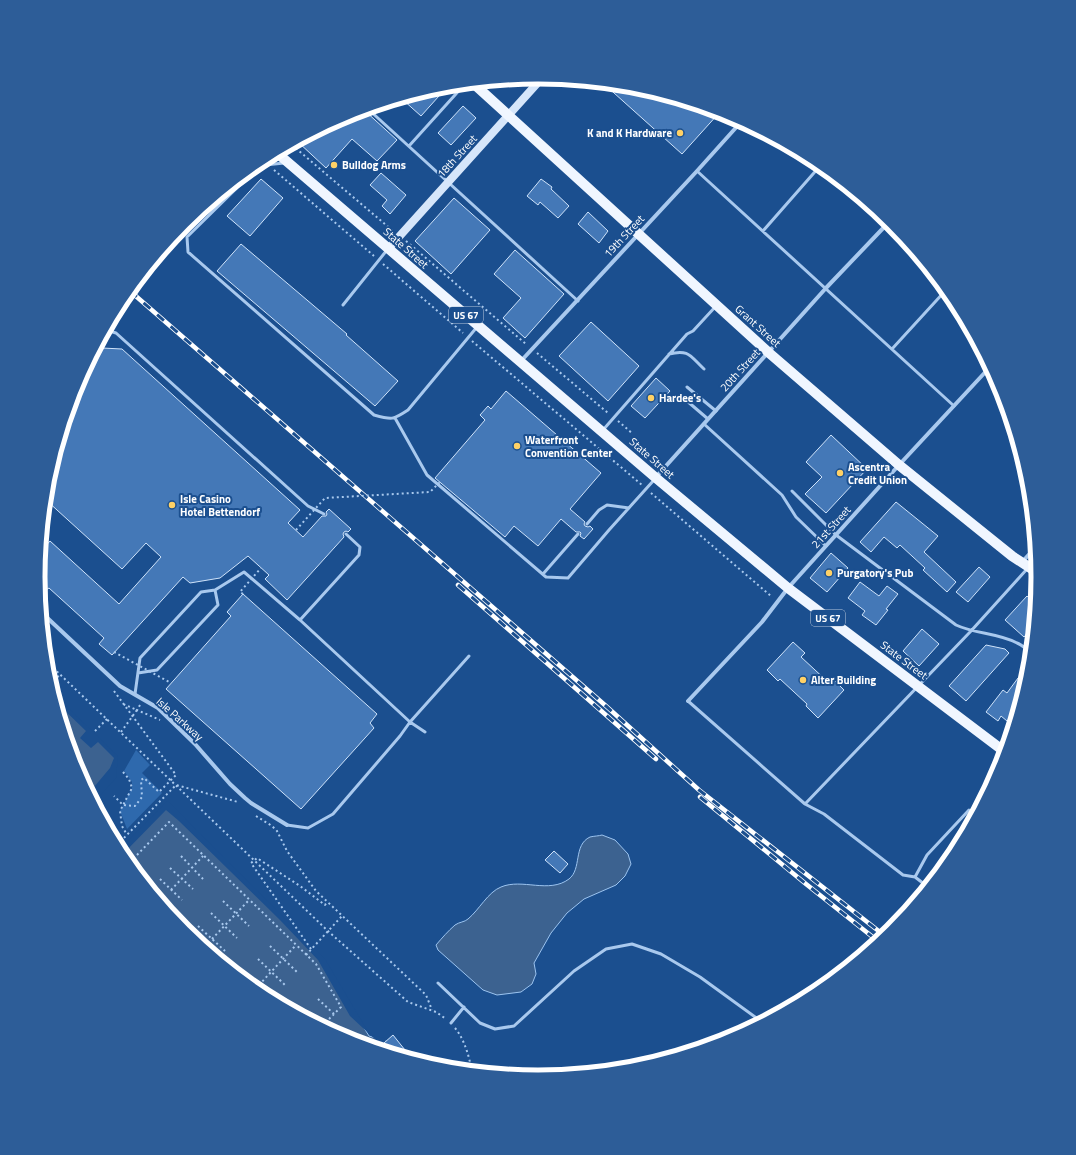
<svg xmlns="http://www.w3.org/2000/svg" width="1076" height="1155" font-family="'Titillium Web',sans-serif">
<rect width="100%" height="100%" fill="#1b4f8f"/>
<path fill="#2e69ad" d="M136 750 150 765 142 773 162 793 127 829 120 811 132 788V782L124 771Z"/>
<path fill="#3c6290" stroke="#9cc4f0" d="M54 698 116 756 114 777 93 800 76 769Z
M167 803 323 961 369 1036 386 1041 399 1055 346 1039 260 993 184 931 120 852Z
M602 835 615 840 628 854 631 864 625 876 616 885 584 899 567 913 551 933 534 963 536 974 532 984 521 992 497 995 483 990 438 950 436 945C442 938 448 931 455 925 459 922 465 922 468 919 479 910 488 892 501 887 522 878 549 894 569 879 582 869 573 845 590 837 594 836 599 836 602 835Z"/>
<path fill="#1b4f8f" d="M54 696H56L118 756 116 778 94 802 89 793 110 768 114 758 98 742 91 748 80 738 86 731 56 702Z
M167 801 169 802 325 959 370 1035 384 1038 386 1041 384 1043 377 1041 350 1016 318 960 280 920 179 821 166 810 122 855 119 850Z"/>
<path fill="#4478b7" stroke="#cfe3fa" d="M604 84 636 87 719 113 682 154Z
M448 86 421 116 402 99 441 87Z
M463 106 476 118 451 145 438 133Z
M364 110 397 140 377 161 352 139 326 168 298 142 344 117 348 121 355 113Z
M381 173 406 195 390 214 382 206 387 200 370 185Z
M261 179 283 198 250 236 227 216Z
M541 179 552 187 551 189 569 206 558 218 540 202 538 205 527 196Z
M454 198 490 230 451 274 415 241Z
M588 212 608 231 599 243 578 224Z
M241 244 347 334 346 335 398 381 375 406 217 271Z
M515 250 564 294 525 338 503 318 521 298 494 274Z
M591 322 639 366 608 401 559 356Z
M102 348 122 349 300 510 288 523 303 537 322 516H326L327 514 326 512 329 509 351 529 348 532 346 531 344 532 343 534 344 537 287 600 265 579 269 575 248 556 220 578 190 583 183 577 112 655 99 644 104 638 49 588 46 590 39 584 38 577 41 551 50 541 119 604 161 557 146 543 122 569 46 500 48 480 76 386 89 362Z
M656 378 670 391 645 418 631 406Z
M506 391 601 473 570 509 585 522 584 524 585 526 588 527 590 526 593 529 584 539 580 536 581 533 580 532H576L561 519 538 546 514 526 505 537 435 478 485 420 480 415 488 406 491 409Z
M831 435 867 469 826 513 805 494 822 477 806 462Z
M896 502 938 536 924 552 956 582 947 592 923 570 925 568 900 545 897 548 884 537 871 552 860 542Z
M831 553 848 568 827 592 810 578Z
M979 567 990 577 968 602 956 592Z
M860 582 879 596 887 586 898 594 886 609 888 610 876 625 862 615 865 611 848 598Z
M243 594 377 714 370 723 374 728 301 809 166 689 231 616 227 612Z
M1027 596 1035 603 1033 627 1024 637 1005 620Z
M922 629 939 644 919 666 903 651Z
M793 642 805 653 801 657 828 682 832 678 844 690 818 718 806 706 807 704 780 679 778 681 767 670Z
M986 645 1005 649 1009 653 966 701 949 686Z
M1018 678 1026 683 1013 726 1001 716 998 721 986 712 1003 690 1007 693Z
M554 851 568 864 560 873 545 860Z
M393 1035 413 1060 392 1053 384 1043Z"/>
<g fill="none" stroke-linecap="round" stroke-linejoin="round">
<path stroke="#a9c9ee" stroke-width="2" stroke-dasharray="2 3" stroke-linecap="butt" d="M292 145 393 231
M274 170 374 256
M406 241 527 345
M383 264 463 333
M472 341 642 485
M537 353 608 413
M618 421 633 434
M651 493 772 597
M46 661 329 932 408 1002 436 1012 446 1019
M51 685 60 674
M114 691 176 775 159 792 144 778 141 780 142 797 135 806 123 805 114 796
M140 705 137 710 160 720
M95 731 107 719
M121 732 137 710 123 704
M123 772 129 779 132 788 120 811 122 826 127 835
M99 811 103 805
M256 816 272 826 277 831 287 851 316 891 426 995 432 1010
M117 845 176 785 238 802
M137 855 169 822 316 964 341 1007 322 1026
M181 856 203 879
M126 859 128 857 131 860 129 863
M170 868 193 889
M160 879 182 900
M171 890 203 856
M223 901 249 926
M211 913 237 938
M198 926 225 951
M212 939 249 900
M270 946 297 972
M311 949 251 863 257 858 300 886 325 905 327 902
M306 955 342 916
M258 959 285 985
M245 972 273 998
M259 985 296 945
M318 999 334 1014
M305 1012 318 1024
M455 1028C465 1040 469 1057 472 1071"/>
<path stroke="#a9c9ee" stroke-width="3" d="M368 109 578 301
M409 146 464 85
M284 163 265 165 251 174 187 237 188 252 374 415C392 420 393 420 408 410L477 327
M697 171 954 406
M763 231 820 166
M343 305 387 250
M106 330 116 333 308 506 324 514
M892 349 946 290
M669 354C689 349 690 356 704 369
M687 387 716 411
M680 395 708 419
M395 418 427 475 546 577 568 578 609 530 654 480
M704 424 782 495 796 517 826 546
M603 430 687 334 693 331 716 306
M792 491 836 535 956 625C975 634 998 633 1017 643 1022 645 1026 649 1031 652
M587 524 599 510 607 505 629 508
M43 525 49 518
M543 574 578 534
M300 620 359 555 360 547 346 534
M138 673 157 670 218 605 215 590
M135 694 140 658 201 592 215 590 244 572 300 620 410 722 400 736 333 814 308 828 287 825
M688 701 805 804 971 631 1027 569
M425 732 410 722 469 656
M805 804 824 814 903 875 915 877 928 887
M915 877 927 855 969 810
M438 983 480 1023 495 1029 514 1026 574 971 606 949 632 944 661 954 700 977 762 1022
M451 1023 464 1007"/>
<path stroke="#a9c9ee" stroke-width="4" d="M521 361 697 171 741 122
M656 477 826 288 889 222
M1022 562 1035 548
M41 612 120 686 158 708 195 744 230 784 245 798 251 803 287 825
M688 701 762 622 788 588 899 465 990 367"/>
<path stroke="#d6e6fa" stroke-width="8" d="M388 249 542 78"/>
<path stroke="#f0f6ff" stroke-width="10" d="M474 84 768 352 899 465 1012 556 1038 573
M277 153 656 478 788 588 1005 752"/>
<g stroke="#fff" stroke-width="4.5">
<path id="rail" d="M130 291 606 706 699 790 885 936
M458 585 656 759
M700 797 806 884 879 942"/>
</g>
<use href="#rail" stroke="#1b4f8f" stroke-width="3" stroke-dasharray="9" stroke-linecap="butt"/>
<path stroke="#a9c9ee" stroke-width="2" stroke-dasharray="2 3" stroke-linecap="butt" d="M296 530 325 498 430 492 440 482
M243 594 240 592 261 568
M114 652 171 683"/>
</g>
<g fill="#ffd166" stroke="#1b4f8f" stroke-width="1.5">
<circle cx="680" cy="133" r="4"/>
<circle cx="334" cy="165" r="4"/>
<circle cx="651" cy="398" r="4"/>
<circle cx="517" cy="446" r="4"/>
<circle cx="840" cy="473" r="4"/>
<circle cx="172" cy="505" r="4"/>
<circle cx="829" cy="573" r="4"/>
<circle cx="803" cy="680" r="4"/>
</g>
<g text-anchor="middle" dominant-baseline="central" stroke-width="4" stroke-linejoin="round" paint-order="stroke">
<g fill="#1b4f8f" stroke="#bbcadd" stroke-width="1">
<rect x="449" y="307" width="34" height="16" rx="3"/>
<rect x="811" y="610" width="34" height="16" rx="3"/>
</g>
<g font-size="10" font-weight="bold" fill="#fff">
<text x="466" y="315">US 67</text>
<text x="828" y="618">US 67</text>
</g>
<g font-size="11" font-weight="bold" fill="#fff" stroke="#1b4f8f" text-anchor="start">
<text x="672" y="133" text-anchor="end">K and K Hardware</text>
<text x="342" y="165">Bulldog Arms</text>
<text x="659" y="398">Hardee's</text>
<text x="525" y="440">Waterfront<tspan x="525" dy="13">Convention Center</tspan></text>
<text x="848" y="467">Ascentra<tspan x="848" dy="13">Credit Union</tspan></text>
<text x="180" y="499">Isle Casino<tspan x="180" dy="13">Hotel Bettendorf</tspan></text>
<text x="837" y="573">Purgatory's Pub</text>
<text x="811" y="680">Alter Building</text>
</g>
<g font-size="11" fill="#fff" stroke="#1b4f8f">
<text transform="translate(457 156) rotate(-48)">18th Street</text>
<text transform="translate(624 236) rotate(-47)">19th Street</text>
<text transform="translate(406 248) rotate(41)">State Street</text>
<text transform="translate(758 326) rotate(42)">Grant Street</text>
<text transform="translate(740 370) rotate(-48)">20th Street</text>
<text transform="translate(652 458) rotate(41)">State Street</text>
<text transform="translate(831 527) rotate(-48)">21st Street</text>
<text transform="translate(904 660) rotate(37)">State Street</text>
<text transform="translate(180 719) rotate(42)">Isle Parkway</text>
</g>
</g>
<path d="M0 0H1076V1155H0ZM45 577a493 493 0 1 1 986 0a493 493 0 1 1-986 0Z" fill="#2d5d98" fill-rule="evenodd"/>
<path fill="none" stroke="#fff" stroke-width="5" d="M45 577a493 493 0 1 1 986 0a493 493 0 1 1-986 0Z"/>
</svg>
